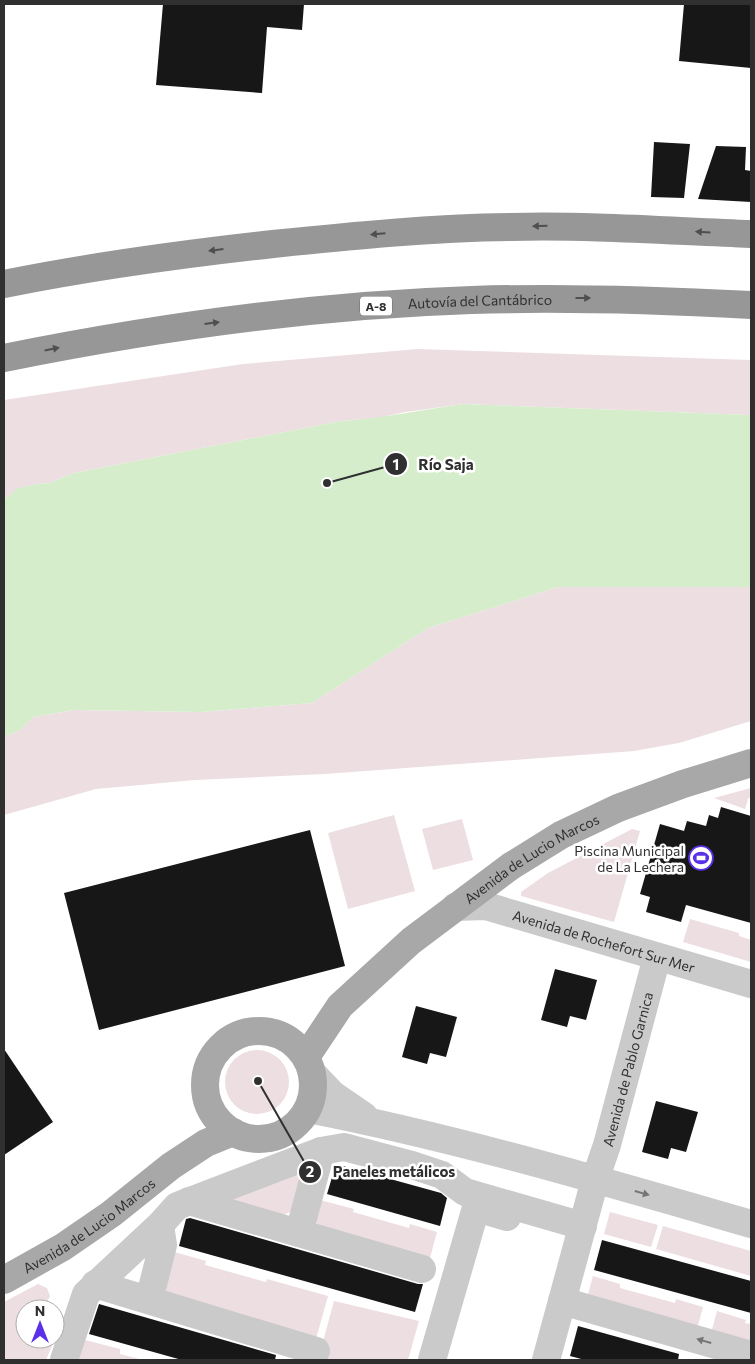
<svg xmlns="http://www.w3.org/2000/svg" width="755" height="1364" font-family="Commissioner,sans-serif">
<rect width="100%" height="100%" fill="#fff"/>
<path fill="#eddee2" d="M418 349 751 360V415L463 404 406 412 377 418 341 421 74 473 50 483 36 484 17 489 8 497 4 498V400L243 364Z
M558 587H751V721L679 743 634 751 325 774 195 780 96 789 4 815V737L20 730 34 717 74 710 200 712 312 703 428 628Z
M751 788V796L748 799 745 809 714 798Z
M394 815 415 891 348 909 328 833Z
M462 819 473 860 433 870 422 829Z
M632 829 640 831 614 922 521 896V892L548 873Z
M690 919 739 933V936L751 940V962L683 942Z
M225 1082a32 32 0 1 1 64 0a32 32 0 1 1-64 0Z
M301 1172 292 1211 284 1215 235 1203 231 1196Z
M320 1200 354 1209 353 1212 409 1228 410 1224 437 1232 430 1258 318 1226 316 1222Z
M610 1212 658 1225 651 1247 604 1234Z
M663 1226 751 1251V1276L656 1249Z
M171 1251 206 1261 205 1265 266 1282 267 1279 328 1296 316 1339 163 1292Z
M593 1276 620 1284V1288L675 1303 676 1299 703 1307 697 1329 587 1298Z
M38 1284 47 1288 50 1296 44 1309H25V1339H43L39 1349 53 1343 46 1360H4V1302Z
M334 1301 419 1321 408 1360H318Z
M717 1311 746 1320 745 1323 751 1324V1344L711 1333Z
M81 1339 120 1349V1354L143 1360H76Z"/>
<path fill="#d5edcb" d="M463 404 751 415V587H558L428 628 312 703 200 712 74 710 34 717 20 730 4 737V498L8 497 16 489 36 484 50 483 74 473 341 421C382 418 422 410 463 404Z"/>
<path fill="#171717" d="M163 4H304L302 30 267 27 262 93 156 85Z
M684 4H751V68L679 61Z
M654 142 690 144 684 198 651 197Z
M716 146 746 147 745 170 751 171V202L698 199Z
M721 807 751 816V923L686 905 681 922 646 912 650 897 640 894 660 824 684 831 687 821 706 826 709 815 718 818Z
M310 830 345 966 99 1030 64 893Z
M555 969 597 980 586 1020 570 1016 567 1027 541 1020Z
M416 1006 457 1017 446 1057 430 1053 427 1064 402 1057Z
M4 1049 53 1122 4 1155Z
M656 1101 698 1112 686 1152 671 1148 668 1159 642 1152Z
M336 1164 441 1193 447 1198 440 1226 327 1194Z
M190 1218 418 1284H423L415 1312 179 1246 186 1219Z
M602 1240 751 1281V1313L594 1270Z
M99 1304 276 1355 275 1360H182L89 1334Z
M578 1326 679 1354 678 1360H585L570 1356Z"/>
<g fill="none" stroke-linecap="round" stroke-linejoin="round">
<g stroke="#cacaca" stroke-width="28">
<path id="s1" d="M455 907 486 906 751 984"/>
<path d="M313 1074 332 1094 364 1116"/>
<path d="M308 1109C457 1138 605 1182 751 1224"/>
<path d="M189 1201 422 1269"/>
<path d="M299 1233 321 1151"/>
<path d="M95 1284 316 1351"/>
<path d="M149 1300 163 1245 160 1225"/>
<path d="M562 1301 751 1355"/>
<path d="M64 1360 86 1294 160 1225 177 1206 321 1151 344 1147 412 1165 442 1175 465 1192 583 1226"/>
<path d="M432 1360 475 1211 480 1209 507 1217"/>
<path id="s2" d="M546 1360 595 1180 607 1145 657 957"/>
</g>
<g stroke="#a8a8a8" stroke-width="28">
<circle cx="259" cy="1085" r="54"/>
<path id="s3" d="M306 1057 340 1006 411 941 511 866 561 835 618 808 683 784 751 763"/>
<path id="s4" d="M4 1280 63 1247 111 1214 171 1166 206 1143 233 1132"/>
</g>
<g stroke="#979797" stroke-width="28">
<path d="M4 284C93 266 182 254 273 244 351 236 431 228 510 227 590 225 671 231 751 234"/>
<path id="s5" d="M4 358C158 327 315 305 472 300 565 297 658 300 751 305"/>
</g>
</g>
<defs><path id="oneway-solid" d="M-6-.8H1V-3.2L6.5 0L1 3.2V.8H-6Z" transform="scale(1.25)"/></defs>
<g fill="#4f4f4f">
<use href="#oneway-solid" transform="translate(540 226) rotate(179)"/>
<use href="#oneway-solid" transform="translate(703 232) rotate(-177)"/>
<use href="#oneway-solid" transform="translate(378 234) rotate(175)"/>
<use href="#oneway-solid" transform="translate(216 250) rotate(173)"/>
<use href="#oneway-solid" transform="translate(583 298)"/>
<use href="#oneway-solid" transform="translate(212 323) rotate(-7)"/>
<use href="#oneway-solid" transform="translate(52 349) rotate(-11)"/>
</g>
<g fill="#757575">
<use href="#oneway-solid" transform="translate(642 1193) rotate(16)"/>
<use href="#oneway-solid" transform="translate(704 1341) rotate(-164)"/>
</g>
<defs>
<g id="stadium-ring" transform="scale(1.25)"><circle r="9.5" fill="#fff" stroke="#5a31e9" stroke-width="1.5"/><path d="M0-5a6.5 5 0 1 0 0 10a6.5 5 0 1 0 0-10ZM-3.5-1.8h7v3.6h-7Z" fill="#5a31e9"/></g>
</defs>
<g fill-rule="evenodd">
<use href="#stadium-ring" x="701" y="858"/>
</g>
<g text-anchor="middle" dominant-baseline="central" stroke-width="5" stroke-linejoin="round" paint-order="stroke">
<rect fill="#fff" stroke="#6e6e6e" stroke-width="1" x="360" y="296.5" width="32" height="19" rx="4"/>
<g font-size="12" font-weight="bold" fill="#303030">
<text x="376" y="306">A-8</text>
</g>
<g font-size="14" fill="#303030" stroke="#fff">
<text stroke="none"><textPath href="#s5" startOffset="480">Autovía del Cantábrico</textPath></text>
<text stroke="none"><textPath href="#s3" startOffset="304">Avenida de Lucio Marcos</textPath></text>
<text stroke="none"><textPath href="#s1" startOffset="154">Avenida de Rochefort Sur Mer</textPath></text>
<text stroke="none"><textPath href="#s2" startOffset="302">Avenida de Pablo Garnica</textPath></text>
<text stroke="none"><textPath href="#s4" startOffset="101">Avenida de Lucio Marcos</textPath></text>
</g>
<g font-size="14" fill="#303030" stroke="#fff" text-anchor="end">
<text x="684" y="850">Piscina Municipal<tspan x="684" dy="16">de La Lechera</tspan></text>
</g>
</g>
<path fill="none" stroke="#303030" stroke-width="2" d="M327 483L396 464M258 1081L310 1172"/>
<g fill="#303030" stroke="#fff" stroke-width="2">
<circle cx="327" cy="483" r="5"/>
<circle cx="258" cy="1081" r="5"/>
<circle cx="396" cy="464" r="12"/>
<circle cx="310" cy="1172" r="12"/>
</g>
<g font-size="15" text-anchor="middle" font-weight="bold" fill="#fff">
<text x="396" y="470">1</text>
<text x="310" y="1177">2</text>
</g>
<g font-size="15" text-anchor="middle" font-weight="bold" fill="#303030" stroke="#fff" stroke-width="5" stroke-linejoin="round" paint-order="stroke">
<text x="446" y="470">Río Saja</text>
<text x="394" y="1177">Paneles metálicos</text>
</g>
<rect width="755" height="1364" fill="none" stroke="#303030" stroke-width="10"/>
<g transform="translate(40 1324)"><circle r="24" fill="#ffffff" stroke="#acacac"/>
<path d="M0-4L9 19L0 12L-9 19Z" fill="#5a31e9"/>
<text y="-8" font-size="14" font-weight="bold" text-anchor="middle" fill="#303030">N</text>
</g>
</svg>
